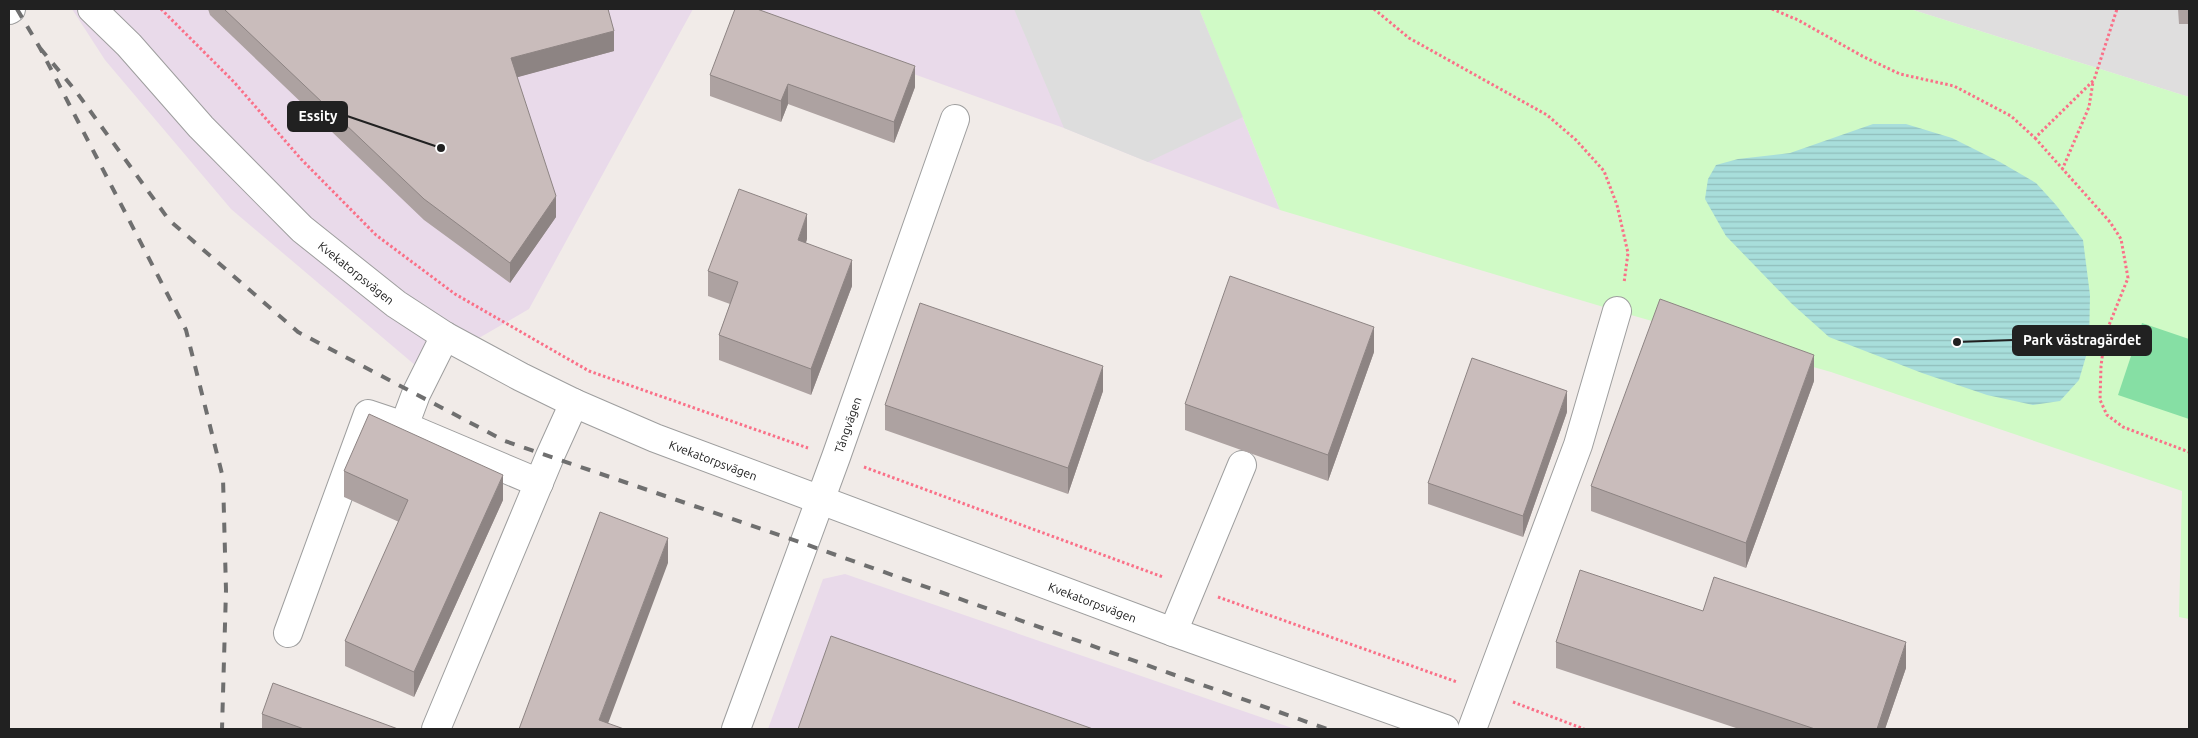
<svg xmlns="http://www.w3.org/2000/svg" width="2198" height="738" font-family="Ubuntu,sans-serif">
<defs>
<pattern id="water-rules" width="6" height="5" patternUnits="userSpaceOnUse" patternTransform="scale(1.25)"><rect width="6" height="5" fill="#a8dedb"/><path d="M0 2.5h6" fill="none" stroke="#90bebc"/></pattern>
</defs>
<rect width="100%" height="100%" fill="#f1ebe8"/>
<path fill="#dfdede" d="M1910 9H2189V97Z"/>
<path fill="#e9daea" d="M72 9H693L529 309 422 371 231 209 105 60Z
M733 9H1199L1280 210 1148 162 1064 128Z
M845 574 1295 729H768L823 579Z"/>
<path fill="#d0fac6" d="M1199 9H1910L2189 97V619L2179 617 2182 491 1831 372 1617 311 1280 210Z"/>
<path fill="#86dfa4" d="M2142 323 2189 339V419L2118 395Z"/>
<path fill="#ddd" d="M1014 9H1199L1243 117 1148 162 1064 128Z"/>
<path fill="url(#water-rules)" d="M1873 124H1906L1952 138 2000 162 2036 183 2056 205 2083 240 2090 295 2089 346 2079 380 2060 401 2033 405 1987 395 1922 373 1829 337 1791 303 1726 236 1705 199 1708 179 1716 165 1738 159 1790 153Z"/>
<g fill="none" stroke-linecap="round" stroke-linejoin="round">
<g stroke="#9e9e9e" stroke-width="30">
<g id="minor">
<path id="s1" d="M92 9 129 45 201 127 302 229 396 304 445 336 521 377 574 403 655 438 1173 632 1445 729"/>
<path d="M9 10 11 9"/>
<path d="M404 426 539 483"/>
<path d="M1173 632 1242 465"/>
<path d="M288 633 368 414 404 426 416 394 445 336"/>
<path d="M436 729 550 456 574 403"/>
<path id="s2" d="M736 729 836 457 955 119"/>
<path d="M1472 729 1578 445 1617 311"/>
</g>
</g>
<path stroke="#fa7088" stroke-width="3" stroke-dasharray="2.5 2.5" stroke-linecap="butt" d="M161 9 234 82 301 159 376 235 455 294 589 371 808 448
M1374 9 1409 38 1547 115 1576 140 1604 171 1617 205 1628 253 1624 283
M1772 9 1798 20 1864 57 1900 74 1954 86 2011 116 2035 138 2094 80 2117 9
M2035 138 2110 222 2121 239 2128 278 2105 335 2101 366 2100 400 2107 415 2123 427 2189 452
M2062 170 2089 107 2093 82
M864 467 1163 577
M1218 597 1457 682
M1513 702 1584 729"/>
<use href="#minor" stroke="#fff" stroke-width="28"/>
<path stroke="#6f6f6f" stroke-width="4" stroke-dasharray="10 10" stroke-linecap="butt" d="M17 9 40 48 186 330 223 478 226 590 222 729
M40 48 75 90 169 220 298 332 505 441 805 544 1327 729"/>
</g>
<path fill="#ada2a1" d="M208 9H608L614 51 517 77 556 217 510 283 424 220 210 15Z
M2178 9H2189V24H2179Z
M710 75 915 87 894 143 788 104 781 122 710 96Z
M807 239 806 243 852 286 811 395 719 360V335L730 304 708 296V271Z
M1374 352 1328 481 1185 430V404Z
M1814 381 1746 568 1591 511V486Z
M1103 391 1068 494 885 430V405Z
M1567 412 1523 537 1428 504V483Z
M344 471 503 500 414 697 345 666V641L399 522 344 497Z
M1703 611 1906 668 1885 729H1739L1556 668V642Z
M262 714 398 729H262Z"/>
<path fill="#8d8483" d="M614 31V51L511 79V58Z
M915 66V87L894 143V122Z
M788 84V104L781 122V101Z
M556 196V217L510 283V263Z
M807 214V239L798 265V240Z
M852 260V286L811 395V369Z
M1374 327V352L1328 481V455Z
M1814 355V381L1746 568V543Z
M1103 366V391L1068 494V468Z
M1567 391V412L1523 537V516Z
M503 475V500L414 697V672Z
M668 538V563L606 729 599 720Z
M1906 642V668L1885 729H1877Z"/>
<path fill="#c9bcbb" stroke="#8d8483" d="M224 9H608L614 31 511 58 556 196 510 263 424 199Z
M735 9H757L915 66 894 122 788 84 781 101 710 75Z
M739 189 807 214 798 240 852 260 811 369 719 335 738 282 708 271Z
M1230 276 1374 327 1328 455 1185 404Z
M1660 299 1814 355 1746 543 1591 486Z
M920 303 1103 366 1068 468 885 405Z
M1472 358 1567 391 1523 516 1428 483Z
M369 414 503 475 414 672 345 641 408 500 344 471Z
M600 512 668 538 599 720 624 729H519Z
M1580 570 1703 611 1714 577 1906 642 1877 729H1815L1556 642Z
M831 636 1093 729H798Z
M273 683 398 729H304L262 714Z"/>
<g text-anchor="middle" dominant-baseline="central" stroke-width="4.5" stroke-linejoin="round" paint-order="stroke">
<g font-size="12" fill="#212121" stroke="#fff">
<text stroke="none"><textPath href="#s1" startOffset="374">Kvekatorpsvägen</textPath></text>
<text stroke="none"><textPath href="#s2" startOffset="324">Tångvägen</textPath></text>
<text stroke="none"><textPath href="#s1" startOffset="779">Kvekatorpsvägen</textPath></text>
<text stroke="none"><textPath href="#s1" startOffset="1184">Kvekatorpsvägen</textPath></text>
</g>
</g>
<path fill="none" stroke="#212121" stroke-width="2" d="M441 148L347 116M1957 342L2013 340"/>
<g fill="#212121" stroke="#fff" stroke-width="2">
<circle cx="441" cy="148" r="5"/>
<circle cx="1957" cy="342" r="5"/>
</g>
<g fill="#212121" stroke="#212121" stroke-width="2">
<rect x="288" y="102" width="59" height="29" rx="5"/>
<rect x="2013" y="326" width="138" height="29" rx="5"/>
</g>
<g font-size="14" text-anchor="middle" font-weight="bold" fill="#fff">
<text x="318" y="121">Essity</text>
<text x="2082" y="345">Park västragärdet</text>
</g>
<rect width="2198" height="738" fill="none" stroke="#212121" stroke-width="20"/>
</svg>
